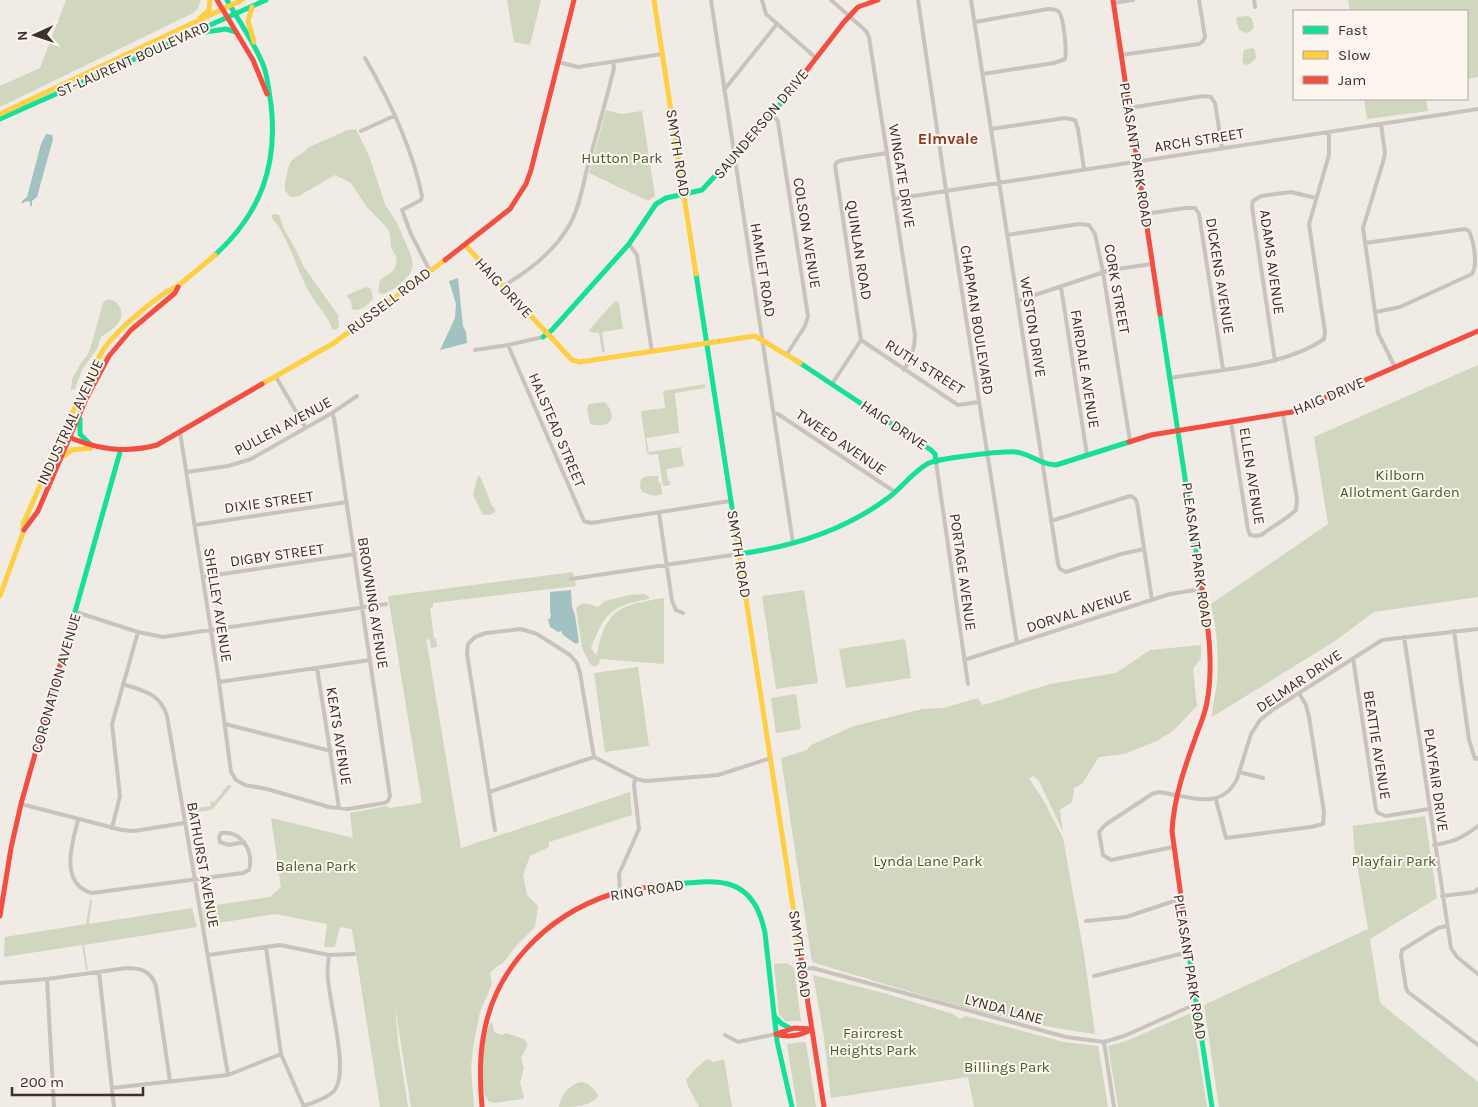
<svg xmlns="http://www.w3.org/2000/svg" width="1478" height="1107" font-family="Karla,sans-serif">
<rect width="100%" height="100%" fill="#f0ebe5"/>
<path fill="#d1d6bf" d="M66 0H201L198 8 193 13 0 107V86L40 68Z
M507 0H541L530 45 514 42Z
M1348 0H1478V77L1467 79V11H1350Z
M1248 16 1252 19 1254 27 1251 31 1246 33 1239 30 1236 19 1237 17Z
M1252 48 1255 50 1256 58 1250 64 1244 65 1242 58H1243V53L1244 50Z
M1364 99H1426L1428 111 1367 119Z
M606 110 621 114 642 111 655 196 648 201 589 173Z
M356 129 369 156 385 204 397 223 411 255 413 266 410 274 397 287 384 294 378 293 380 280 394 270 396 264 397 258 391 247 390 235 388 229 366 206 351 183 335 175 299 196 290 197 285 190C284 184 286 179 287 174 290 154 299 159 309 147L348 130Z
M276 214 279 215 284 229 296 250 304 267 338 315 339 327 337 329 332 330C330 319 323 313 317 304 297 278 293 243 272 218L271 215Z
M366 287 371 289 373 298C369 305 362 310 354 310L352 309 351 301 347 297V295Z
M106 300C112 299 116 301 119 306 128 321 111 330 101 337L97 349 82 370 75 389 71 390 72 379 81 363 87 356 92 343 103 303Z
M616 300 619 303 623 329 602 332 605 352H602L599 333 591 332 589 330Z
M1478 365V597L1374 612 1335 641 1212 717C1212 705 1216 694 1217 682 1219 656 1217 630 1211 604L1328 524 1314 437Z
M705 384V388L675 393 679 433 646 438 649 452 682 447 681 450 684 466 666 469 668 481H670V485L663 486 658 454 650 455 647 453 641 411 665 408 663 391Z
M605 402C619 418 610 429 590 424L587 408 589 404Z
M478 475 481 478 492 506 495 509V512L490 515H483L473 495Z
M650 476H658L659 483H661L662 494 654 496 642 492 640 486 641 480 644 477Z
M573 572 576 586 433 603V607L430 608 434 638 436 639 437 647 431 648 430 641 426 638 461 848 630 792 632 815 549 842V847L530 856 523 875 527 895 538 906 535 927 517 945 503 963 496 967 490 973 492 984 480 1012 473 1047 471 1069 474 1107H411L395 1006 398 1042 408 1107H380L352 929 340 927 335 947H324L327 924 275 914 205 925 203 907 270 897 281 887 271 818 350 837 353 839 350 813 386 806 390 808 422 803 388 596Z
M804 590 818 683 776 689 762 596Z
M644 594 649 597V599C610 606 605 613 591 648L597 656C599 638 607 614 625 607 637 602 651 600 664 598V664L600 659 599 664 594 667 590 664 582 648 576 608C584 600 590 605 598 607L605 601 629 595Z
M905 639 911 678 846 688 839 649Z
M1201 645V658L1193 669 1197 706 1173 731 1157 741 1124 754 1099 757 1082 784 1074 788 1072 802 1060 810 1063 832 1039 781 1034 776 1029 778 1045 803 1063 838 1084 954 1095 1034C998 1021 905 990 812 962L781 758 807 750 811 745 854 726 922 709 943 708 978 698 982 705 987 704 1050 684 1116 673 1150 650Z
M638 667 649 746 605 752 594 673Z
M796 694 801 729 776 733 771 698Z
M228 785 232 786 212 810 190 813 189 809 211 806 210 801 214 802Z
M1425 816 1437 898 1370 939 1380 1003 1478 1082V1107H1219L1204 1005 1368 929 1354 846 1353 826Z
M90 900H92L89 924 192 908 197 927 84 945 88 970H86L82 945 4 957 5 937 86 924Z
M787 963 794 968 801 1021H785L779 1014 774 964Z
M813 975 887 994 953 1014 960 1019 966 1016 1064 1042 1098 1046 1108 1107H974L968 1077 831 1098 824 1037Z
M1189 1014H1192L1207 1107H1118L1108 1046 1126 1041Z
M492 1022 494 1032 502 1035 506 1033 524 1039 528 1045 521 1058 524 1068 520 1083 524 1097 523 1099 494 1103 488 1101C486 1097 483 1092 483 1087 481 1073 482 1032 492 1022Z
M802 1042 806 1043 816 1107H797L787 1044Z
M707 1059 714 1062 724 1059 732 1107H699L688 1086 686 1080 695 1069Z
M580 1082C588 1082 595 1089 598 1096 590 1107 574 1107 559 1107 561 1095 568 1086 580 1082Z"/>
<path fill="#a1c2c1" d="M46 134 52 135 53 139 37 197 32 201V206H30V202L27 201 21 204 23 200 27 197 41 144Z
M458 278 463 326 466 332 467 343 440 350 455 318 456 304 449 281Z
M571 590 572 607 575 615 579 642 576 644 563 635 561 631 558 632 550 627 548 619H550L551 614 550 613V592Z"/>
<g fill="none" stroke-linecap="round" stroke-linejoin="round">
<path stroke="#c9c3be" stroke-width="4" d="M711 0 793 543
M762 0 766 14 816 58
M831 0 866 31 869 37 915 335C915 349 911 358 904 370
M918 0 946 190 1017 643
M971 0 1058 564 1060 569 1066 572 1121 554 1144 549
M1254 0 1255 7
M1113 3 1133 0
M975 22 1048 9C1052 9 1056 9 1059 12 1064 18 1067 52 1065 59L1054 63 983 74
M1121 55 1199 44 1203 41 1205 37 1199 0
M365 58C390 101 412 147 422 196L421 200 402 210 411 234 430 271
M558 62 578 67 662 54
M724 90 777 24
M1129 108 1203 96 1211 97 1215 103 1222 148
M773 113 778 122 808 316 805 326 787 354
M1381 124 1385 153 1383 162 1363 228 1378 333 1395 367
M991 129 1065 118 1075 120 1078 129 1084 169
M361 131 394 116
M894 199 1478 109
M1145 214 1185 208H1195L1199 214 1223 369
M1007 235 1079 224 1089 225 1095 234 1103 272 1130 441
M1365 243 1465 229 1469 231C1474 242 1478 264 1472 274L1400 307 1376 312
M629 244 637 255 652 352
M503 286C529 271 555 251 570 224 580 206 583 184 588 165 597 133 606 101 614 68L613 62
M1061 287 1087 455
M1017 301 1110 270 1152 264
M861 340 958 405 979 402
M508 345 584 521 591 523 730 501
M475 350 508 345 543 337
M1275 361 1252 207 1253 201 1261 196 1291 192 1316 198
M276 377 305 427
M1170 378C1217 370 1286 366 1324 339L1325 332 1309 224 1329 155V132
M832 384 861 340 835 165 837 162 843 160 887 153
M774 413 778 414 895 492
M1231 422 1248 530 1250 535 1256 536 1261 535 1289 516 1296 510 1297 499 1283 414
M180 432 219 682 231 772 236 780 245 785 267 789 329 807 348 809 384 803 388 801 390 796 334 418 332 413
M936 462 968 684
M187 472 228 466 251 459 332 413 357 396
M659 513 672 601 676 610 683 613
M1051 521 1130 496C1137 498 1137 502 1138 509L1152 600
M195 525 347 502
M203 577 355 554
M571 579 739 554
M76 612 138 632 163 637 386 604
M1454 631 1469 740 1475 759 1478 758
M1404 637 1451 948 1457 957 1478 974
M1353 658 1376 810 1378 813 1386 816 1429 809
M964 660 1170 594 1202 589
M317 668 339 808
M219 682 370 660
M123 684C143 691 160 693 167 716L228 1075
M225 724 331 751
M1239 772 1263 778
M489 792 594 757 637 779 646 781 718 775 771 758
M1216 800 1226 838 1311 827 1323 824 1324 812 1309 717 1306 705 1299 693
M21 804 122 830 134 831 184 823
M78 820C72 843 59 884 92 893L243 873 249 870C254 852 242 830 221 833L219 837 220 842 229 845 244 842
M112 828 120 796 112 724 138 632
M495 830 467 654 468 644 475 637 486 633 521 629 537 634 570 655 577 663 580 673 594 757
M1434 845C1454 842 1462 838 1478 826
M1173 847 1111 860 1103 855 1099 832 1105 825 1152 794 1159 792C1188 796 1221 812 1237 779L1251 734 1260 720 1274 709 1382 640 1478 629
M620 892 619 874 639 829 634 785 635 778
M1442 896 1475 892 1478 889
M1086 921 1126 917 1180 899
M1447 926 1438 928 1402 950 1401 956 1406 988 1408 992 1478 1045
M266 947 281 1054 304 1107
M208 955 280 945 329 955 354 954
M803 969 813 968 820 970 1066 1037 1104 1042 1124 1036 1196 1004
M99 972 114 1107
M1094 976 1188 952
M47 979 54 1107
M0 983 47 979 127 968C141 968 151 971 156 986L170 1081
M725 1035 738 1042 776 1034
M1104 1042 1114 1107
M112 1088 228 1075 281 1054
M304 1106C313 1102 327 1099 334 1091 350 1073 329 1003 328 978 327 970 328 963 329 955"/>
<path stroke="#16e098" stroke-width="5" d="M198 33 226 29 236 32
M0 119 266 0
M215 255C261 213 278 165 271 104 269 92 268 79 264 67 255 43 239 22 227 0
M696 274 737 540
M1160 314 1199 570
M543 337 552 330 629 244 656 204 666 198 702 190 769 118 786 97
M800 363 931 450 935 454 936 462
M80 419V434L90 444
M739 554C791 547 845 530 888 498 902 488 913 471 929 463 941 458 1003 451 1016 452 1031 454 1041 465 1056 465L1129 442
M73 619 120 452
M657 886C708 882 752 867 765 933L777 1041 792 1107
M1189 955 1212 1107
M774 1016 782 1024 792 1029"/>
<path stroke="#ffcf43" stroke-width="5" d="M654 0 696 274
M252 7 248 21 254 42
M200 18 209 10 210 0
M0 114 242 0
M465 245 572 360 580 362 755 336 800 363
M262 384 334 343 445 260
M64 456 72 450 91 448
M737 540 800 952
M0 596 24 530 23 524C43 480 61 435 83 391 90 377 96 360 105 347 119 329 157 295 178 286L215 255"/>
<path stroke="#f24e42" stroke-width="5" d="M217 0 253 60 267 94
M1113 0 1160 314
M786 97 844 22 858 7 878 0
M445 260 510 209 526 184 531 170 574 0
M62 434C94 449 123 454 157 445L262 384
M1129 442 1151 435 1292 412 1478 331
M24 530 38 511 86 399 109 356 131 330 175 293 178 287
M0 916 11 848 21 804 73 619
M800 952 824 1107
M1189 955 1172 831C1174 798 1184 769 1195 739 1199 727 1205 715 1207 702 1215 658 1206 614 1199 570
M776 1034C789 1038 800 1036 812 1029
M776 1034 794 1028 812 1029
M482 1107C480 1084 479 1062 483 1039 493 969 547 915 612 894 627 889 642 888 657 886"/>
</g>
<g text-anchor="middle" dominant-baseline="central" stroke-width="4" stroke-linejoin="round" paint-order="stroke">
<g font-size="15" fill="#3b302b" stroke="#fbf5ee">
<text transform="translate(133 59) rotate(-24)">ST-LAURENT BOULEVARD</text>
<text transform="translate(761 124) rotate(-50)">SAUNDERSON DRIVE</text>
<text transform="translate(1199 140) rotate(-9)">ARCH STREET</text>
<text transform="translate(678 153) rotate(81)">SMYTH ROAD</text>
<text transform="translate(1136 155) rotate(81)">PLEASANT PARK ROAD</text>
<text transform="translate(902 176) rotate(81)">WINGATE DRIVE</text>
<text transform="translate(807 233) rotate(81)">COLSON AVENUE</text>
<text transform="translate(859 250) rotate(81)">QUINLAN ROAD</text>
<text transform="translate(1272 262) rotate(82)">ADAMS AVENUE</text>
<text transform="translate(763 270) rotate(81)">HAMLET ROAD</text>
<text transform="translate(1220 276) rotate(81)">DICKENS AVENUE</text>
<text transform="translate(504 288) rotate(47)">HAIG DRIVE</text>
<text transform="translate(1117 289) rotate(80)">CORK STREET</text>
<text transform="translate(389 301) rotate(-37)">RUSSELL ROAD</text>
<text transform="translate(977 320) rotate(81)">CHAPMAN BOULEVARD</text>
<text transform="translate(1033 327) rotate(81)">WESTON DRIVE</text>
<text transform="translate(925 367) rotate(32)">RUTH STREET</text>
<text transform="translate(1085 369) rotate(81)">FAIRDALE AVENUE</text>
<text transform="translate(1329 396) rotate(-23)">HAIG DRIVE</text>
<text transform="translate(70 422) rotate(-65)">INDUSTRIAL AVENUE</text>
<text transform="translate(894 425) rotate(34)">HAIG DRIVE</text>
<text transform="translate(283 426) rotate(-28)">PULLEN AVENUE</text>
<text transform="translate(557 430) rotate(67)">HALSTEAD STREET</text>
<text transform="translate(841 442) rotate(34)">TWEED AVENUE</text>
<text transform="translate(1252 476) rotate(81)">ELLEN AVENUE</text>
<text transform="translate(269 502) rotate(-8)">DIXIE STREET</text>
<text transform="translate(739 554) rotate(81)">SMYTH ROAD</text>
<text transform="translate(277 555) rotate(-8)">DIGBY STREET</text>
<text transform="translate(1197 555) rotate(82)">PLEASANT PARK ROAD</text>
<text transform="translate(963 572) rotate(82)">PORTAGE AVENUE</text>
<text transform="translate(373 603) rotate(81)">BROWNING AVENUE</text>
<text transform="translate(218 605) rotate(81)">SHELLEY AVENUE</text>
<text transform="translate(1079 611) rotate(-18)">DORVAL AVENUE</text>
<text transform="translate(1299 681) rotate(-34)">DELMAR DRIVE</text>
<text transform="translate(56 683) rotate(-74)">CORONATION AVENUE</text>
<text transform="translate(339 736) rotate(81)">KEATS AVENUE</text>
<text transform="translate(1377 745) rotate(81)">BEATTIE AVENUE</text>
<text transform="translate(1436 780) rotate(82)">PLAYFAIR DRIVE</text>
<text transform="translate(203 865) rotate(80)">BATHURST AVENUE</text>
<text transform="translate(647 890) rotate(-9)">RING ROAD</text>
<text transform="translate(800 954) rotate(82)">SMYTH ROAD</text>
<text transform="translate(1190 967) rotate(81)">PLEASANT PARK ROAD</text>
<text transform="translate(1004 1009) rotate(15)">LYNDA LANE</text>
</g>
<g font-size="15" fill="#4a5a2e" stroke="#fbf5ee">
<text x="622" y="158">Hutton Park</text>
<text x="1400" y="475">Kilborn<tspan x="1400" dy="17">Allotment Garden</tspan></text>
<text x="928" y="861">Lynda Lane Park</text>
<text x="1394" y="861">Playfair Park</text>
<text x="316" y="866">Balena Park</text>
<text x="873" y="1033">Faircrest<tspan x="873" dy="17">Heights Park</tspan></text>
<text x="1007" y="1067">Billings Park</text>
</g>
<g font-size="16" font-weight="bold" fill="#8c3b22" stroke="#fbf5ee">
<text x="948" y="138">Elmvale</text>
</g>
</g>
<rect x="1293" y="10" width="175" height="90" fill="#fbf5ee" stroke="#aea6a0"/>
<rect x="1303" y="26" width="25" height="8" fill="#16e098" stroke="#aea6a0"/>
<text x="1338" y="35" font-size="15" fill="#3b302b">Fast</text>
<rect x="1303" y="51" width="25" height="8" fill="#ffcf43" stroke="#aea6a0"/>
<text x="1338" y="60" font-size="15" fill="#3b302b">Slow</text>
<rect x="1303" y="76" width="25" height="8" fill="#f24e42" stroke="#aea6a0"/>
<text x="1338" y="85" font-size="15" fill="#3b302b">Jam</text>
<g transform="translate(35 35) rotate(267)" stroke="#fbf5ee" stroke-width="4" paint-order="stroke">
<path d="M0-4L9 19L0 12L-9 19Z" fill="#3b302b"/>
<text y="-8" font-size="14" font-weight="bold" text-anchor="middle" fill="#3b302b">N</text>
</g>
<path d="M12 1087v8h131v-8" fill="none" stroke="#3b302b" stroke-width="2.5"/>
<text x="20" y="1087" font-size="15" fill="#3b302b" stroke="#fbf5ee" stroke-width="4" paint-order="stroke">200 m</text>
</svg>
